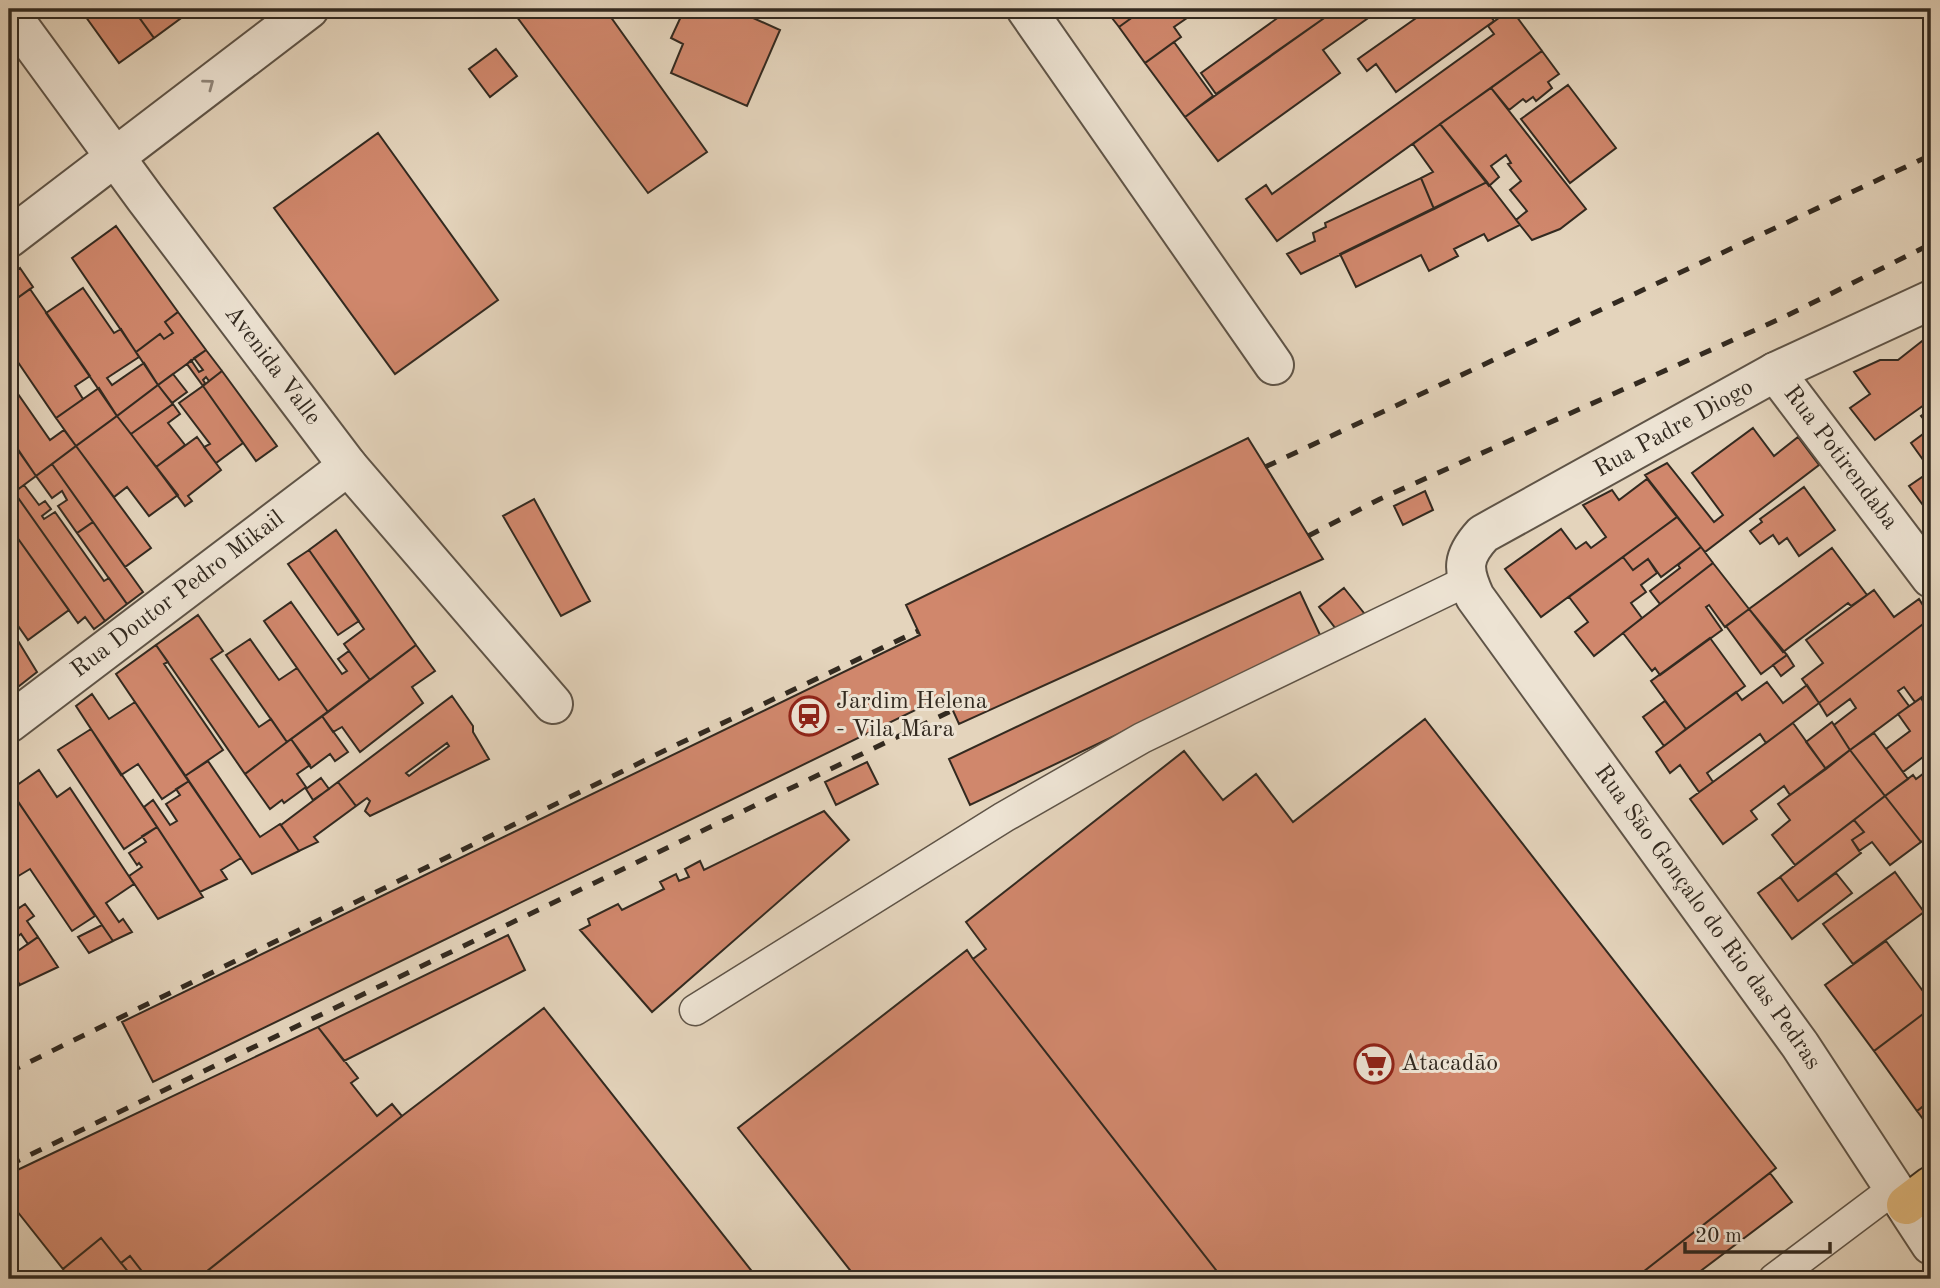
<svg xmlns="http://www.w3.org/2000/svg" width="1940" height="1288" font-family="'Old Standard TT',serif">
<rect width="100%" height="100%" fill="#e4d4bc"/>
<filter id="stains"><feTurbulence type="fractalNoise" baseFrequency=".00286" numOctaves="4"/><feColorMatrix values="0 0 0 0 .2 0 0 0 0 .09 0 0 0 0 .02 0 0 0 .5 -.17"/></filter>
<radialGradient id="worn" r=".72"><stop offset=".6" stop-color="#630" stop-opacity="0"/><stop offset="1" stop-color="#630" stop-opacity=".3"/></radialGradient>
<path fill="#d0876c" stroke="#332a20" stroke-width="2" fill-rule="evenodd" d="M88 9H133L154 38 119 63 83 13Z
M133 9H185L188 13 154 38Z
M511 9H605L707 152 648 193Z
M701 9H733L780 30 747 106 671 73 683 44 671 38 684 10 698 16Z
M1105 9H1144L1119 27Z
M1144 9H1200L1174 27 1181 37 1145 63 1119 27Z
M1290 9H1337L1216 94 1201 73Z
M1337 9H1381L1323 50 1340 73 1218 161 1185 117Z
M1403 9H1420L1409 17Z
M1429 9H1485L1494 21 1396 92 1376 64 1367 71 1358 59Z
M1511 9 1542 51 1277 241 1246 199 1266 185 1272 194 1494 34 1488 26Z
M1888 9H1917L1889 14Z
M1174 42 1213 96 1185 117 1145 63Z
M496 49 517 76 490 97 469 69Z
M1542 51 1559 74 1548 82 1552 88 1536 101 1533 97 1526 102 1523 99 1509 110 1491 88Z
M1568 85 1616 148 1570 183 1521 119Z
M1491 88 1586 209 1560 229 1532 240 1516 220 1527 211 1510 190 1521 181 1508 164 1511 163 1506 155 1491 166 1499 177 1489 186 1440 124Z
M1440 124 1487 182 1434 209 1421 178 1433 172 1413 144Z
M378 133 498 300 395 374 274 208Z
M1421 178 1434 209 1301 274 1287 254 1315 241 1313 233 1326 227 1325 223Z
M1487 182 1520 225 1488 241 1484 234 1454 249 1458 256 1429 271 1421 255 1356 287 1340 254Z
M116 226 178 312 165 322 173 333 164 339 160 334 136 352 72 258Z
M20 268 33 287 9 304V277Z
M83 288 114 333 121 329 139 357 107 378 112 385 144 363 158 385 117 416 46 313Z
M30 289 90 376 75 386 83 399 56 418 9 349V304Z
M178 312 206 350 158 385 136 352 160 334 164 339 173 333 165 322Z
M1931 334V400L1875 440 1850 408 1870 394 1854 372 1880 360H1898Z
M206 350 222 371 209 381 206 377 203 380 205 383 203 386 187 364 191 360 199 372 203 370 194 358Z
M222 371 277 446 256 461 203 386Z
M173 374 187 392 172 403 158 385Z
M9 381 50 440 64 430 76 446 36 476 9 436Z
M158 385 173 404 131 434 117 416Z
M203 386 243 443 216 463 204 447 210 444 179 403Z
M99 388 117 416 76 446 56 418Z
M173 404 180 414 168 423 185 445 156 467 131 434Z
M1931 409V471L1911 443 1931 428 1921 416Z
M117 416 178 495 149 516 127 487 114 497 76 446Z
M1753 428 1774 456 1798 437 1819 465 1705 552 1645 475 1667 463 1714 522 1723 515 1692 473Z
M197 437 221 470 188 496 192 501 185 506 156 467Z
M1248 438 1323 559 959 724 946 695 153 1082 122 1022 920 635 906 605Z
M15 446 36 476 9 496V450Z
M76 446 151 548 125 567 52 464Z
M52 464 93 522 77 533 58 506 67 500 62 491 52 498 36 476Z
M1931 471V504L1925 508 1909 486Z
M1647 479 1677 517 1541 617 1505 569 1561 529 1576 549 1586 542 1591 548 1606 537 1583 505 1612 490 1619 500Z
M24 485 39 505 45 501 51 509 42 516 44 519 55 512 104 581 109 578 127 604 105 621 14 492Z
M1804 487 1835 530 1799 556 1787 538 1779 544 1773 535 1760 544 1750 531 1762 522 1760 519Z
M1425 491 1433 510 1403 525 1394 506Z
M14 492 105 621 94 629 85 617 78 623 9 526V496Z
M534 499 590 601 561 616 503 516Z
M1677 517 1701 547 1661 577 1648 559 1633 570 1623 557Z
M93 522 143 592 127 604 77 533Z
M9 526 69 610 28 640 9 613Z
M336 530 416 645 370 680 344 644 364 629 309 550Z
M1701 547 1713 563 1660 604 1650 591 1680 568 1678 565Z
M1832 548 1867 595 1851 606 1848 603 1783 652 1749 609Z
M309 550 359 621 338 635 288 564Z
M1623 557 1633 570 1648 559 1657 573 1641 585 1646 592 1631 603 1642 618 1594 656 1575 632 1588 622 1569 597Z
M1713 563 1749 609 1725 627 1709 605 1706 607 1722 630 1660 675 1655 668 1652 671 1623 633Z
M1344 588 1368 618 1343 638 1319 607Z
M1874 590 1894 617 1919 599 1931 618 1819 703 1802 679 1823 663 1806 640Z
M1300 592 1321 637 970 805 949 759Z
M291 602 342 674 347 671 338 659 349 651 370 680 328 712 264 621Z
M1749 609 1787 655 1761 674 1726 626Z
M198 615 223 651 211 659 259 727 271 719 287 742 245 774 156 645Z
M1931 618V656L1926 660 1931 667V690L1915 702 1904 687 1898 691 1909 706 1850 750 1834 725 1856 708 1850 699 1827 716 1819 703Z
M9 626 37 672 9 694Z
M1710 638 1745 686 1686 729 1651 681Z
M250 639 279 680 297 668 328 712 287 742 226 655Z
M156 645 168 662 164 664 223 750 185 776 116 674Z
M416 645 435 671 412 687 423 703 360 752 342 727 333 732 322 716Z
M1787 655 1794 666 1781 676 1773 665Z
M1767 682 1783 703 1807 685 1819 703 1766 743 1760 734 1707 773 1713 782 1699 792 1680 765 1670 773 1656 752 1736 692 1742 700Z
M1931 690V751L1903 772 1886 749 1910 731 1898 714 1921 698 1924 703 1931 697 1928 692Z
M92 694 109 719 135 702 189 781 162 799 138 764 121 775 76 706Z
M452 696 473 726V732L489 759 370 816 365 811 370 801 367 798 356 806 338 782ZM447 743 449 746 409 776 406 773Z
M1665 701 1686 729 1664 746 1643 717Z
M322 716 348 752 335 761 330 754 311 768 291 739Z
M1425 719 1776 1168 1634 1279H1223L973 959 986 949 966 922 1184 751 1223 800 1256 774 1293 822Z
M1832 722 1850 750 1826 769 1806 742Z
M1793 723 1826 769 1790 795 1784 786 1751 811 1757 819 1723 844 1690 799Z
M91 729 157 827 124 849 58 750Z
M1874 733 1908 779 1885 796 1850 750Z
M291 739 310 765 297 774 306 787 284 803 282 800 270 809 245 774Z
M1850 750 1885 796 1795 865 1772 835 1790 820 1778 804Z
M208 761 260 837 280 824 299 851 252 874 185 776Z
M867 762 878 784 836 805 825 782Z
M1931 768V803L1928 806 1931 811V834L1921 842 1885 796 1913 775 1916 779Z
M39 770 57 797 70 788 134 884 106 903 119 922 123 919 132 932 113 941 10 790Z
M321 778 329 789 313 800 306 789Z
M189 781 241 858 221 870 227 879 200 892 144 807 153 800 170 825 177 821 166 804 180 795 176 789Z
M338 782 356 806 314 837 318 842 299 851 281 825Z
M9 788 95 916 72 931 30 869 15 878 9 868Z
M1885 796 1921 842 1890 865 1872 842 1859 851 1852 840 1864 832 1854 820Z
M824 811 849 840 652 1012 580 930 590 925 588 919 618 904 622 910 664 889 660 882 676 874 679 881 689 877 685 869 700 861 704 870Z
M1854 820 1864 832 1852 840 1861 853 1798 901 1780 877Z
M157 827 203 897 158 919 129 876 142 867 139 863 137 865 129 853 146 842 142 836Z
M1895 872 1924 912 1853 964 1823 924Z
M1836 873 1852 893 1792 939 1758 893 1780 877 1798 901Z
M9 893 19 908 25 904 34 916 27 921 38 937 28 944 21 934 10 942 17 952 9 957Z
M102 925 113 941 89 953 78 937Z
M508 935 525 970 344 1061 318 1027Z
M38 937 58 967 20 985 9 969V957Z
M1886 941 1931 1002V1008L1874 1051 1825 985Z
M967 950 973 959 1223 1279H857L738 1128Z
M9 969 20 985 9 991Z
M544 1008 758 1279H204L201 1276 402 1116Z
M1931 1008V1100L1917 1111 1874 1051Z
M318 1027 358 1078 351 1083 377 1116 392 1104 402 1116 197 1279H148L130 1256 121 1263 101 1238 63 1269 9 1201V1174Z
M1931 1100V1130L1917 1111Z
M1770 1173 1792 1202 1690 1279H1634Z
M101 1238 121 1263 134 1279H70L63 1269Z
M130 1256 148 1279H134L121 1263Z"/>
<g fill="none" stroke-linecap="round" stroke-linejoin="round">
<g stroke="#5f5447" stroke-width="33">
<path id="lane" d="M695 1010 1004 817 1142 738 1467 581
M1774 1279 1895 1188"/>
</g>
<g stroke="#5f5447" stroke-width="42">
<g id="street">
<path d="M1026 9 1274 365"/>
<path id="s1" d="M9 12 145 198 348 466 553 704"/>
<path d="M9 238 309 9"/>
<path id="s2" d="M1931 300 1775 372 1483 534C1462 557 1462 569 1475 597L1800 1045 1931 1245"/>
<path id="s3" d="M1775 372 1931 578"/>
<path id="s4" d="M9 723 348 466"/>
</g>
</g>
<g stroke="#332a20" stroke-width="42">
<path id="primary" d="M1906 1205 1931 1186"/>
</g>
<use href="#lane" stroke="#ede3d3" stroke-width="30"/>
<use href="#street" stroke="#ede3d3" stroke-width="38"/>
<use href="#primary" stroke="#e2ba7e" stroke-width="38"/>
<path stroke="#332a20" stroke-width="5" stroke-dasharray="12 12" stroke-linecap="butt" d="M1265 467 1931 155
M1308 536 1380 499 1784 317 1931 244
M9 1072 672 747 918 631
M9 1165 953 710"/>
</g>
<defs><path id="oneway-chevron" d="M-2-3.5L2.5 0L-2 3.5" fill="none" stroke-width="1.6" stroke-linecap="round" stroke-linejoin="round" transform="scale(1.75)"/></defs>
<use stroke="#90867a" href="#oneway-chevron" transform="translate(209 84) rotate(-37)"/>
<defs>
<g id="station-ring" transform="scale(2.0125)"><circle r="9.5" fill="#ede3d3" stroke="#8f2418" stroke-width="1.5"/><path d="M-3-6H3Q5-6 5-4V2Q5 4 3 4L4.5 6H3L1.5 4h-3L-3 6H-4.5L-3 4Q-5 4-5 2V-4Q-5-6-3-6ZM-3.5-4v3h7v-3ZM-3.5 1v1.5H-2V1ZM2 1v1.5H3.5V1Z" fill="#8f2418"/></g>
<g id="supermarket-ring" transform="scale(2.0125)"><circle r="9.5" fill="#ede3d3" stroke="#8f2418" stroke-width="1.5"/><path d="M-6-5.5h2.5l.6 2H6L4.5 2H-2.5L-4.4-4H-6ZM-1.5 3.2a1.3 1.3 0 1 0 .1 0ZM3 3.2a1.3 1.3 0 1 0 .1 0Z" fill="#8f2418"/></g>
</defs>
<g fill-rule="evenodd">
<use href="#station-ring" x="809" y="716"/>
<use href="#supermarket-ring" x="1374" y="1064"/>
</g>
<g text-anchor="middle" dominant-baseline="central" stroke-width="6" stroke-linejoin="round" paint-order="stroke">
<g font-size="24" fill="#332a20" stroke="#ede3d3">
<text stroke="none"><textPath href="#s1" startOffset="441">Avenida Valle</textPath></text>
<text transform="translate(1674 429) rotate(-29)">Rua Padre Diogo</text>
<text stroke="none"><textPath href="#s3" startOffset="108">Rua Potirendaba</textPath></text>
<text stroke="none"><textPath href="#s4" startOffset="212">Rua Doutor Pedro Mikail</textPath></text>
<text stroke="none"><textPath href="#s2" startOffset="971">Rua São Gonçalo do Rio das Pedras</textPath></text>
</g>
<g font-size="24" fill="#332a20" stroke="#ede3d3" text-anchor="start">
<text x="836" y="702">Jardim Helena<tspan x="836" dy="28">- Vila Mara</tspan></text>
<text x="1401" y="1064">Atacadão</text>
</g>
</g>
<rect width="1940" height="1288" fill="none" stroke="#e4d4bc" stroke-width="35"/>
<rect x="10" y="10" width="1919" height="1267" fill="none" stroke="#332a20" stroke-width="3.5"/>
<rect x="18" y="18" width="1905" height="1253" fill="none" stroke="#332a20" stroke-width="2"/>
<path d="M1685 1242v10h145v-10" fill="none" stroke="#332a20" stroke-width="3.5"/>
<text x="1695" y="1242" font-size="21" fill="#332a20" stroke="#ede3d3" stroke-width="5" paint-order="stroke">20 m</text>
<rect width="100%" height="100%" filter="url(#stains)"/>
<rect width="100%" height="100%" fill="url(#worn)"/>
</svg>
